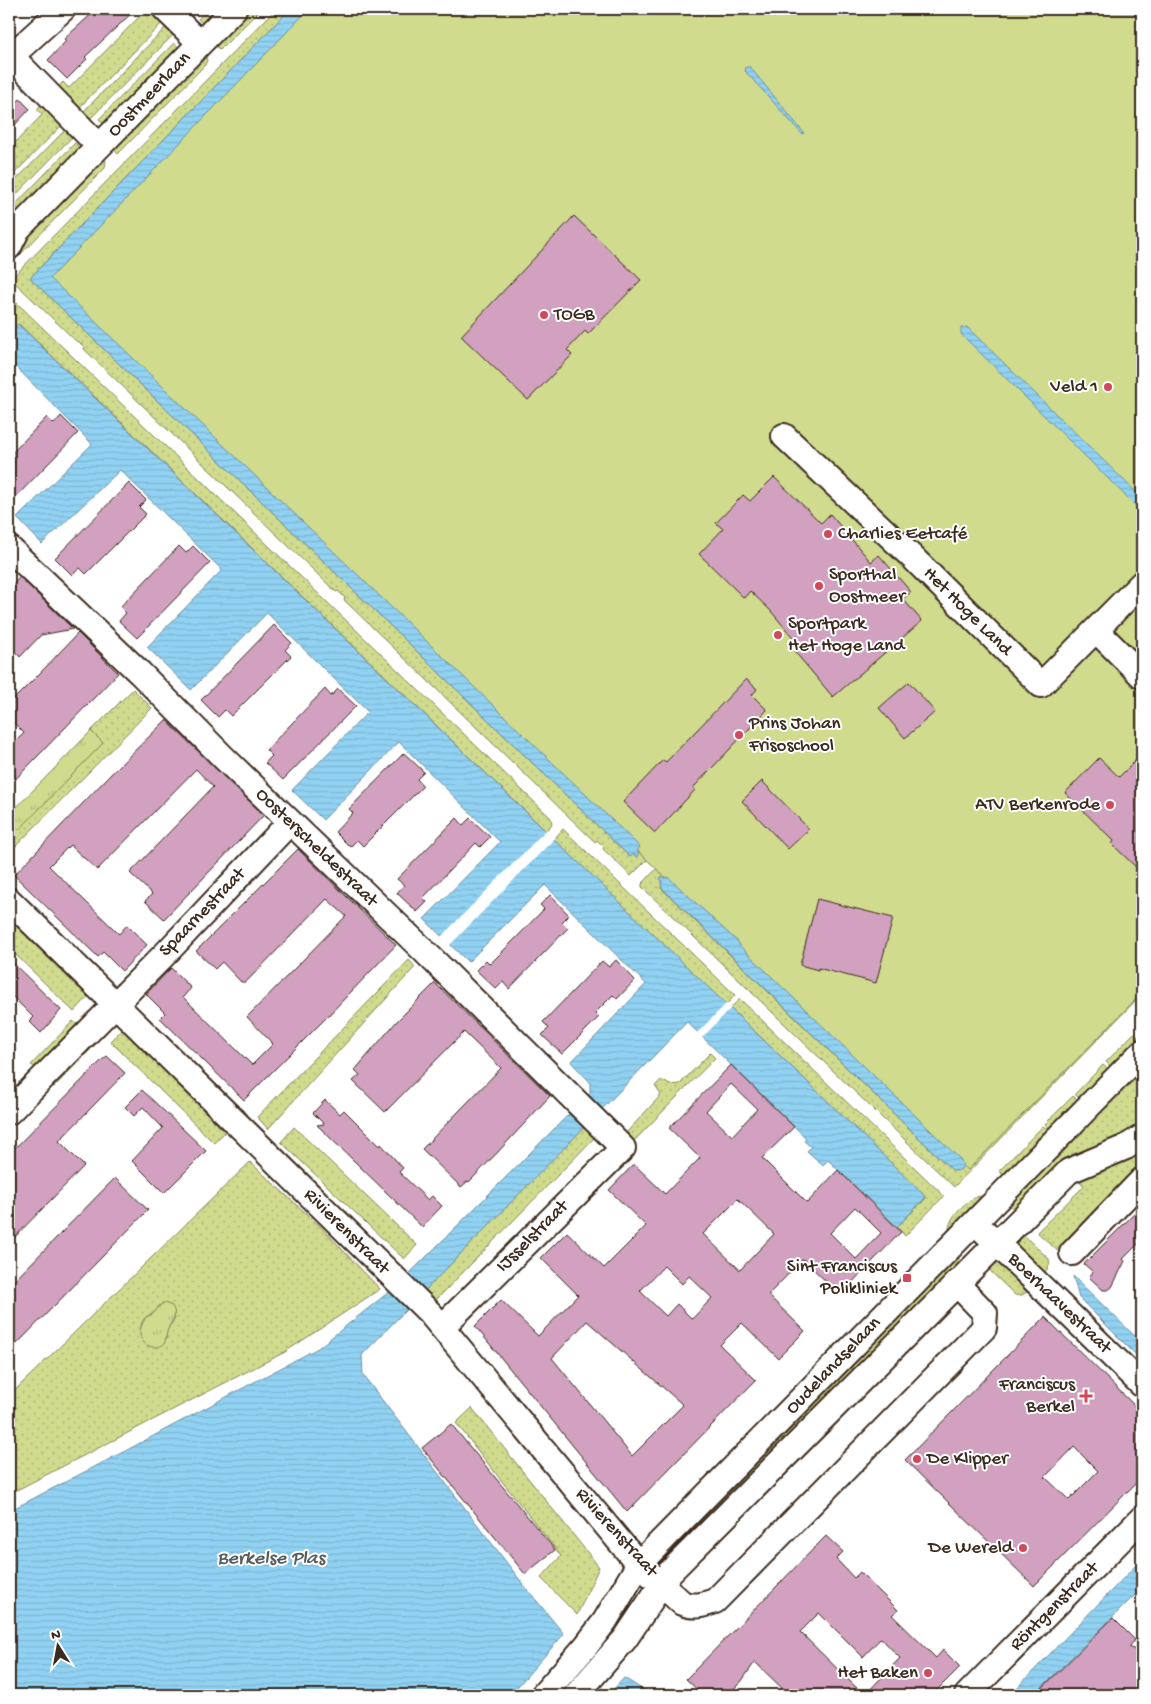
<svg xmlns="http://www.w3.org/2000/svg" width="1151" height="1704" font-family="'Gochi Hand',sans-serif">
<defs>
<pattern id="grass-dots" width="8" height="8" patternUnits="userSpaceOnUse" patternTransform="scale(1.25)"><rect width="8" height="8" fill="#d0db8e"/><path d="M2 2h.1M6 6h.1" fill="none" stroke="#b4bc7a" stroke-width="1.8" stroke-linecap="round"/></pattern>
<pattern id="park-tufts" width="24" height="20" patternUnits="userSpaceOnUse" patternTransform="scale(1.25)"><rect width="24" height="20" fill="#d0db8e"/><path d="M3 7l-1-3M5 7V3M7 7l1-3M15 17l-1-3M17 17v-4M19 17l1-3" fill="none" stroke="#b4bc7a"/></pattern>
<pattern id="water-rules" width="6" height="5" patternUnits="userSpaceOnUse" patternTransform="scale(1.25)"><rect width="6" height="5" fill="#91d2f3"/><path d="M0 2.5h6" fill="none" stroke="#7eb4d0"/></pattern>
</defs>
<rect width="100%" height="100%" fill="#fff"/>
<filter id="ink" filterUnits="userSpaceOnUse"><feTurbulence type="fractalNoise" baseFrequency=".02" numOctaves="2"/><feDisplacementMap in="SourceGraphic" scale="10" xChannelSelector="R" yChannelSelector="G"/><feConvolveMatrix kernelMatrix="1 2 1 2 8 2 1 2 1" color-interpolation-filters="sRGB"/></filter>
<g filter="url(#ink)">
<path fill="url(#grass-dots)" stroke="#868256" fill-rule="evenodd" d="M147 9H149L157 17 167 18 76 111 55 90 63 82 69 88Z
M208 9H224L206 27 198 19Z
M245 9H261L220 50 212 43Z
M276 9H290L30 278 630 857 634 854 636 857V852L640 847 650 857 631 876 603 849 604 847 597 840 595 842 344 600 345 598 338 591 336 592 84 349 85 348 78 341 77 342 11 279Z
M171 22 179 29 87 122 80 115Z
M174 43 183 51 107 128 99 119Z
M204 53 207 60 205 65 118 154 110 146Z
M45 101 66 121 9 179V149L42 115 37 109Z
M70 125 77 132 9 202V187Z
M75 143 84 152 9 226V211Z
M101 155 106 161 105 168 9 266V255Z
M17 303 551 818 552 824 546 831 19 324 9 334V311Z
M133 689 152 708 9 853V820L18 829 103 743 91 731Z
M563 829 735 995 726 1005 554 839Z
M665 860 1142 963V994L954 1187 642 887V884ZM662 877 963 1163 961 1169 956 1171 952 1170 661 888 662 881 660 879Z
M9 919 88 997 74 1012 9 948Z
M409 960 415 967 268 1129 257 1117Z
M740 999 944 1196 905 1236 897 1227 926 1198 816 1090 730 1008Z
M73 1021 81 1028 73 1030 45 1059 41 1068 35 1067 31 1065Z
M122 1029 225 1132 214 1143 110 1041Z
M1134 1033 1139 1038 1110 1066 1106 1062Z
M89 1036 96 1044 54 1087 52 1084Z
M710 1053 715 1058 634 1141 626 1133 661 1095 655 1086 661 1080 670 1085 680 1084Z
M1142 1057V1130L1019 1214 1003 1199Z
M1103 1065 1108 1069 1079 1098 1075 1094Z
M1073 1096 1078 1100 1049 1129 1045 1124Z
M585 1125 597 1135 436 1300 425 1290Z
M1043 1126 1048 1130 1016 1163 1009 1180 999 1171Z
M294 1127 417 1245 404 1259 281 1142Z
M1142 1144V1173L1062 1255 1037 1232 1084 1186 1077 1178Z
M250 1162 321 1227 380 1289 285 1352 9 1494V1396ZM165 1303 175 1318 167 1330 166 1339 148 1346C141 1339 137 1325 146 1317 149 1314 153 1315 156 1311 160 1307 159 1305 165 1303Z
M980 1196 985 1198 949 1231C948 1217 967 1199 980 1196Z
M1018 1230 1049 1259C1051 1267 1046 1271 1040 1277L1013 1244Z
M952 1252 967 1266 691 1544 678 1532Z
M990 1262 1009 1266 1031 1288C1026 1293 1022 1297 1015 1295L983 1264Z
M472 1408 599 1567 577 1615 541 1578 561 1556 456 1423Z"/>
<path fill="url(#park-tufts)" stroke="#868256" d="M91 731 103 743 19 830 9 820V815Z
M165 1303 172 1306C179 1317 170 1321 167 1332 166 1336 166 1340 164 1344 155 1351 141 1346 140 1333 140 1328 143 1322 145 1318L154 1313 160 1305Z"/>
<path fill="#d0db8e" stroke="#868256" d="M305 9H1142V993L968 1170 45 278Z"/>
<path fill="url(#water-rules)" stroke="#6f8f9e" d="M290 9H309L50 278 640 847 637 851 639 854 636 857 634 854 630 857 30 278Z
M746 67H750L804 133 802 134 745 71Z
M18 324 730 1008 816 1090 926 1197 897 1227 828 1160 823 1165 807 1151 811 1147 804 1141 806 1138 687 1022 362 1355 363 1375 523 1584 564 1634 510 1695H9V1511L127 1450 318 1348 399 1284 590 1093V1082L571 1062 646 984 545 885 468 962 424 919 500 842 399 742 323 820 292 790 368 712 267 613 191 690 147 647 222 570 120 470 42 544 17 518 92 444 9 360V334Z
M967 327 1142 498V512L961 334V328Z
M662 876 664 878 668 877 739 943 740 946 961 1160 963 1166C961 1170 957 1172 952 1170L661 887 662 881 660 879Z
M1073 1276 1142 1343V1361L1079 1298Z
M1142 1559V1588L1034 1695H1010Z
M624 1678 652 1695H608Z"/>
<path fill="#fff" d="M547 829 556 837 448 947 440 938Z
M727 1003 732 1007 701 1039 696 1034Z"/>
<path fill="#d1a1bf" stroke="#3b2a1e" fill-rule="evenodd" d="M97 9H136L85 57 87 59 67 79 48 60 66 41 64 39Z
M9 98 15 104 20 99 30 109 9 131Z
M574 216 641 280 588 334 585 331 567 350 572 355 528 400 461 336Z
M61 416 78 433 9 504V456L47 417 54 424Z
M774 477 821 523 830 514 871 562 879 555 911 592 903 599 922 621 833 697 795 652 801 647 770 610 750 591 744 598 699 554 723 529 716 523 743 495 750 501Z
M129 483 146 500 139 507 146 514 86 574 80 568 72 575 55 558Z
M179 546 186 553 193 546 210 563 137 638 119 621 126 613 120 607Z
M20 577 73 629 41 635 20 657 9 645V589Z
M274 625 292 643 285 650 291 656 231 716 225 710 218 717 201 700Z
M78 633 118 673 9 786V748L24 733 9 718V704L44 669Z
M746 679 757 689 752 695 767 710 693 788 695 790 655 833 623 802 663 760 666 762Z
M909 682 935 712 905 738 879 708Z
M325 689 331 696 338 689 356 706 283 780 265 763 272 756 266 750Z
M166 720 264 815 164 919 145 901 152 894 130 873 213 787 196 769 97 870 70 845 49 866 119 934 127 925 147 945 122 971 103 952 98 957 14 875 110 775Z
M404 753 424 772 417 779 423 786 363 846 357 840 350 847 335 832 353 813 349 809Z
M1142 754V873L1112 844 1114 841 1065 793 1099 758 1119 777Z
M762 781 809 829 788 849 742 801Z
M457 818 463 825 470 818 490 837 480 847 476 843 423 898 427 902 417 912 397 893 404 885 397 879Z
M298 849 396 945 324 1020 244 1100 160 1018 165 1013 146 994 171 968 191 988 183 997 252 1065 273 1044 247 1017 346 916 327 899 246 982H241L222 962 215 969 196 951Z
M550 895 569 915 562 922 568 928 509 989 503 982 496 989 476 970 486 960 490 964 517 937 544 909 540 905Z
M817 899 893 918 876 983 818 968V970L800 965Z
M9 959 61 1010 41 1033 29 1021 33 1017 9 993Z
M616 960 635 980 617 999 613 995 595 1013 599 1017 562 1054 542 1035 549 1028 543 1022 602 961 609 967Z
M435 983 550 1096 497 1153 469 1182 468 1181 461 1187 422 1149 501 1068 468 1036 464 1032 385 1112 353 1081 360 1075 355 1070 397 1021Z
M107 1056 125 1073 59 1141 84 1166 9 1243V1154L102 1060Z
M731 1065 794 1127 762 1158 807 1203 838 1170 901 1232 840 1295 803 1259 768 1295 805 1331 778 1358 742 1323 720 1345 756 1380 627 1512 475 1326 501 1300 538 1336 578 1295 541 1258 567 1232 604 1268 646 1226 609 1190 634 1164 665 1194 700 1158 669 1128ZM731 1084 757 1109 732 1136 706 1111ZM738 1199 774 1234 740 1270 703 1234ZM855 1207 881 1233 856 1259 830 1233ZM664 1266 682 1284 689 1276 712 1298 692 1319 677 1304 666 1316 640 1291ZM587 1321 683 1405 632 1456 552 1358Z
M142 1090 206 1151 164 1193 132 1161 163 1128 143 1107 134 1116 125 1107Z
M325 1100 340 1114 344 1110 380 1146 381 1144 403 1168 399 1172 428 1200 432 1196 442 1206 422 1227 317 1125 324 1124 313 1113Z
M115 1178 148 1210 9 1352V1286Z
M1142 1206V1240L1123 1259 1125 1261 1112 1287 1108 1290H1103L1089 1277 1093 1272 1084 1264Z
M1045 1317 1142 1413V1477L1034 1586 905 1460ZM1074 1447 1098 1471 1069 1500 1045 1477Z
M451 1424 555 1550 525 1574 422 1448Z
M826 1536 843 1552 836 1559 854 1578 860 1572 898 1610 892 1615 936 1658 943 1650 960 1667 932 1695H865L900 1658 881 1638 863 1657 819 1613 800 1632 864 1695H789L755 1662 741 1682 727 1695H703L686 1679Z
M1113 1618 1135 1640 1129 1647 1142 1653V1695H1035Z"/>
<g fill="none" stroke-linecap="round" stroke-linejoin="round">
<g stroke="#3b2a1e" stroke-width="28">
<path id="minor" d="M165 9 200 43
M11 56 99 146
M9 58 63 9
M9 247 18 229 234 9
M784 436 912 557 1041 685 1142 583
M9 548 140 673 224 758 416 943 623 1148 442 1327
M1096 630 1142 676
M9 900 430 1313 625 1548 639 1564 682 1603C694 1608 703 1605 715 1601L984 1328 985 1313 956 1283
M9 1112 168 951 290 822
M985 1232 1142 1385
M1072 1253 1142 1180
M543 1695 586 1646 605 1621 639 1564 1142 1052
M576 1695 625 1639 670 1572 1069 1171 1126 1147 1142 1137
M967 1695 1142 1518"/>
</g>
<use href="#minor" stroke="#fff" stroke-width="24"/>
</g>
</g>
<g fill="#d1495b" stroke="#fff" stroke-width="2">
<circle cx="544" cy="315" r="5"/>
<circle cx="1108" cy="387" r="5"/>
<circle cx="828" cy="534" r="5"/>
<circle cx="819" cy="586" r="5"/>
<circle cx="778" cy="635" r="5"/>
<circle cx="739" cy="735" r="5"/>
<circle cx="1110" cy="805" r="5"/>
<rect x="902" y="1273" width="10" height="10" rx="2.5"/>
<path d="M1083.5 1388.5h5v5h5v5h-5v5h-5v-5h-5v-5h5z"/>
<circle cx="917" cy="1459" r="5"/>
<circle cx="1023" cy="1548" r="5"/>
<circle cx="928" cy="1673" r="5"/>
</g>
<g text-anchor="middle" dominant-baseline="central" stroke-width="4" stroke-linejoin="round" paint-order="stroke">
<g font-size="19" fill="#3b2a1e" stroke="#fff">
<text transform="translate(150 95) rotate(-46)">Oostmeerlaan</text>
<text transform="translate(967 612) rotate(45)">Het Hoge Land</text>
<text transform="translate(316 848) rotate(44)">Oosterscheldestraat</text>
<text transform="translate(203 913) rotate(-46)">Spaarnestraat</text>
<text transform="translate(346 1232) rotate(45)">Rivierenstraat</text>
<text transform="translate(533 1237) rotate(-45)">IJsselstraat</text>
<text transform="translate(1059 1304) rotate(44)">Boerhaavestraat</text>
<text transform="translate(834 1366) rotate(-46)">Oudelandselaan</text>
<text transform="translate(616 1533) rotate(48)">Rivierenstraat</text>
<text transform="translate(1055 1607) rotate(-45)">Röntgenstraat</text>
</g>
<g font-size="19" fill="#3b2a1e" stroke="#fff" text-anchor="start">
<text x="554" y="315">TOGB</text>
<text x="1098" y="387" text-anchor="end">Veld 1</text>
<text x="838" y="534">Charlies Eetcafé</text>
<text x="829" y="575">Sporthal<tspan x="829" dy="22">Oostmeer</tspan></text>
<text x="788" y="624">Sportpark<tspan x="788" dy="22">Het Hoge Land</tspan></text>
<text x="749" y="724">Prins Johan<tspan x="749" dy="22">Frisoschool</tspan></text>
<text x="1100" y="805" text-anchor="end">ATV Berkenrode</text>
<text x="897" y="1267" text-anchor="end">Sint Franciscus<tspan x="897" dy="22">Polikliniek</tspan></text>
<text x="1075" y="1385" text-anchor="end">Franciscus<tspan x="1075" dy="22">Berkel</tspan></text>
<text x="927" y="1459">De Klipper</text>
<text x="1013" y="1548" text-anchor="end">De Wereld</text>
<text x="918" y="1673" text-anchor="end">Het Baken</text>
</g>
<g font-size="20" font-style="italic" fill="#555c5e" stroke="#fff">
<text x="271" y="1559">Berkelse Plas</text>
</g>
</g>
<rect width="1151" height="1704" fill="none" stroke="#fff" stroke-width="30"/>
<rect x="15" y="15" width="1121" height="1674" fill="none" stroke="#3b2a1e" stroke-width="2" filter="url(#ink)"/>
<g transform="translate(58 1646) rotate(349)" stroke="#ffffff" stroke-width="4" paint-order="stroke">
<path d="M0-4L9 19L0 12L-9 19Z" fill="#3b2a1e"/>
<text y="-8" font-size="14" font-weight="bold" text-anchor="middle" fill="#3b2a1e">N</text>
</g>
</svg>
